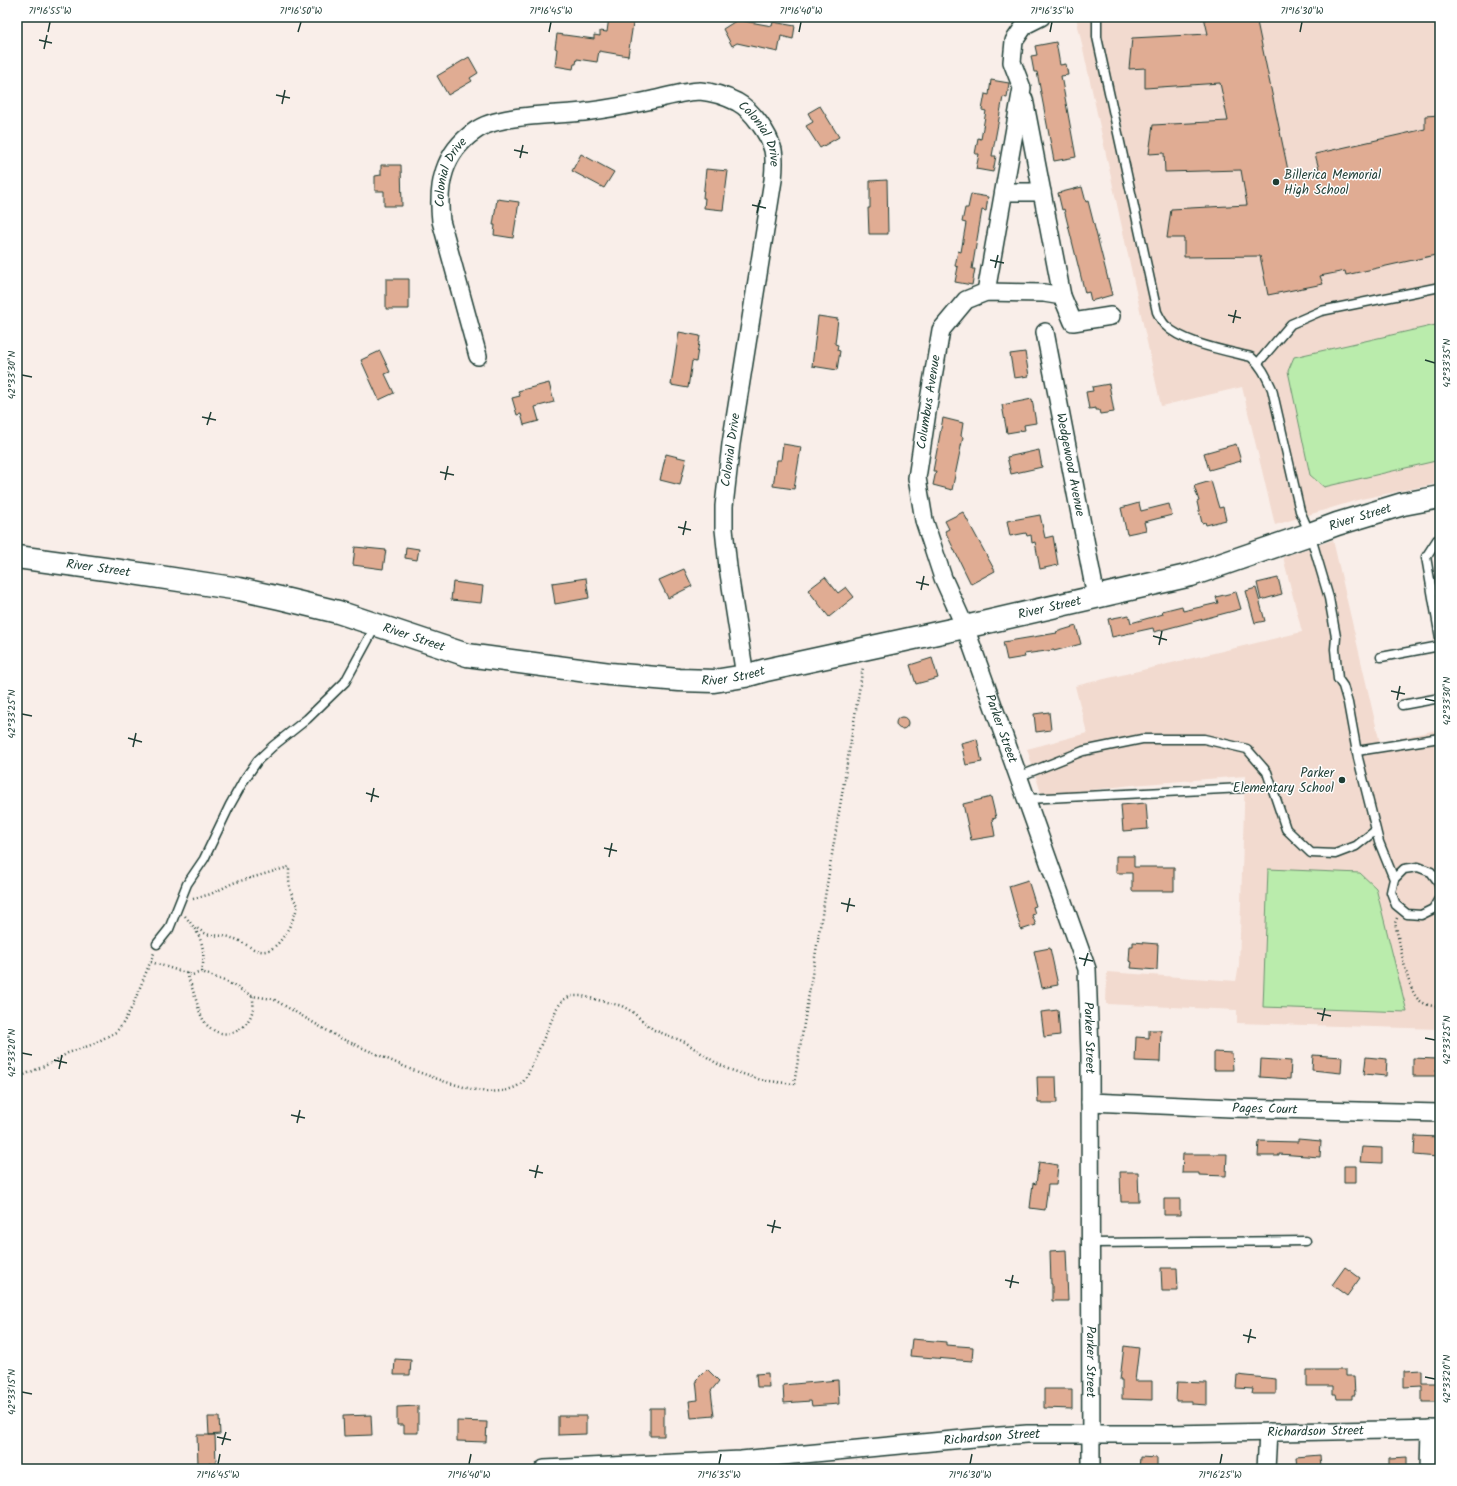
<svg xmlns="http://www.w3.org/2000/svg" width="1457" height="1486" font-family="Kalam,sans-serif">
<rect width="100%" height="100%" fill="#f9eee9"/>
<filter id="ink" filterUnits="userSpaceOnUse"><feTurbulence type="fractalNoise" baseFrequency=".025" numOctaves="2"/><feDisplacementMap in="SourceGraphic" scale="8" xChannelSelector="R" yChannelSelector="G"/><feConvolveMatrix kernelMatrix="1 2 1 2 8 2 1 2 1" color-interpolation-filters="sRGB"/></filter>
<g filter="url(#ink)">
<path fill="#f2dacf" d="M1076 17H1440V483L1361 499 1275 525 1242 387 1161 406Z
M1333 540 1380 743 1440 729V1029L1237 1023V1010L1106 1004 1107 972 1236 981 1239 966 1245 776 1132 785 1042 796 1027 749 1087 733 1075 686 1302 632 1283 557Z"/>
<path fill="#baecac" stroke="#6c9470" d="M1440 324V460L1324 487 1310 475 1288 371 1294 357Z
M1268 869 1360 873 1376 888 1407 1012 1263 1007Z"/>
<path fill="#e0ac93" stroke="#1f3d34" d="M609 17H634L628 56 599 51 597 62 577 59 576 64H574L573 69 555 66 557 49 555 48 557 34 594 39V35L600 36V31L607 32Z
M742 17 744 21 772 26 773 22 795 26 793 39 781 36 778 52 737 43 732 46 723 29Z
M1204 17H1256L1289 175 1319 169 1315 154 1425 129V116L1440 115V254L1346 275 1345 271 1320 276 1323 284 1268 295 1260 256 1184 257V238H1167L1171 209 1247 205 1241 170 1165 172 1164 153 1149 154 1153 125 1228 121 1220 83 1145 88V68L1129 69 1132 38 1208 34Z
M1056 42 1060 65 1066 64 1068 75 1061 76 1076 157 1054 161 1037 72H1034L1031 56 1037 55 1035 46Z
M469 57 478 73 470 78 472 81 448 95 437 76Z
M991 80 1009 83 1007 98 1003 97 992 156H996L993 172 976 169 979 154H975L978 138 981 139 986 111 982 110 985 94 989 95Z
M820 106 839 137 820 148 806 126 813 122 808 113Z
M581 154 614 172 604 188 572 171Z
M381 165H401L402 206H384V191H375V176L381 175Z
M706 169 728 171 723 210 704 208 705 198H703Z
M887 180 888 234H869L868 208H870V181Z
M1082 187 1086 202 1088 201 1112 295 1091 301 1089 292 1085 293 1064 209 1062 210 1058 193Z
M971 194 988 197 986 211 982 210 972 269H975L972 285 955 282 958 267 955 266 958 251 961 252 966 223 962 222 965 208H968Z
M497 199 519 202 513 238 494 235 495 225H493Z
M386 279H409V309H386Z
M818 316 838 319 835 344 838 345 837 350 840 351 837 370 812 366Z
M679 332 700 336 696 362 692 361 688 388 671 385Z
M380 351 390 372 385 374 394 393 379 400 361 360Z
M1025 352 1029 376 1014 378 1010 354Z
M549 383 554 402 535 407 539 421 524 425 521 414 517 415 512 398 520 396 518 391Z
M1109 384 1114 412 1100 414 1099 410H1096V408L1089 409 1086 392 1093 391 1092 387Z
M1032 399 1036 423 1024 425 1025 430 1007 433 1002 405Z
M943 418 963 423 961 436 963 437 952 490 933 485 936 471H933Z
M783 444 801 447 794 489 773 486 777 460H781Z
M1236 444 1241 461 1209 470 1204 453Z
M1039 450 1042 467 1011 474 1007 457Z
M666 454 686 459 680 485 660 480Z
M1211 481 1219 508 1223 507 1226 520 1206 525 1205 522 1202 523 1197 502 1199 501 1194 486Z
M1139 503 1141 511 1169 504 1172 515 1144 522 1146 530 1127 534 1121 508Z
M963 512 995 571 971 584 945 531 949 529 945 521Z
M1040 515 1045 538 1053 536 1058 565 1040 569 1035 542 1032 543 1031 535 1027 536 1026 533 1010 536 1007 521Z
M355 547 386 550 383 569 353 565Z
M406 547 419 549 417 560 405 558Z
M684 569 692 586 668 598 659 580Z
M825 577 838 593 846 587 854 597 829 617 808 590Z
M586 578 589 598 555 604 552 583Z
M1278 578 1282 594 1261 600 1257 583Z
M453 582 483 586 481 603 451 600Z
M1256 588 1265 621 1255 623 1246 591Z
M1236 592 1241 609 1154 632 1153 628 1112 637 1108 619 1129 615 1131 623 1163 614 1162 611 1182 606 1183 611 1218 603 1216 597Z
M1076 626 1081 644 1054 651V650L1024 654 1025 657 1007 660 1003 642 1057 633 1056 632Z
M932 658 938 678 916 684 910 665Z
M1049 712 1051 730 1036 732 1034 714Z
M896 723a6 6 0 1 1 12 0a6 6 0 1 1-12 0Z
M977 739 982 762 966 765 961 743Z
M991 797 996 818 992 819 995 836 971 840 963 804Z
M1146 803 1148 829 1123 831 1121 805Z
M1116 856H1134V867H1174V891H1132V873H1116Z
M1028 880 1036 906 1033 907 1035 914 1032 915 1036 925 1021 930 1009 886Z
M1133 942 1158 944 1157 970 1131 968 1132 962 1129 961 1130 946H1133Z
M1050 948 1058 985 1042 988 1034 951Z
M1058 1010 1060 1035 1044 1037 1041 1012Z
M1149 1030H1161L1160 1062 1135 1061 1136 1037 1149 1038Z
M1214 1052 1232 1053 1233 1070H1214Z
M1313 1055 1342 1057 1341 1073 1312 1070Z
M1366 1057 1387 1059 1386 1076 1364 1074Z
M1413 1058 1436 1059V1076H1413Z
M1261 1059 1291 1061 1290 1079 1260 1077Z
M1037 1077H1056L1057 1103H1038Z
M1415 1136 1439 1137 1438 1157 1414 1155Z
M1298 1139 1321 1141 1320 1157 1279 1154V1156H1258L1259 1141 1298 1142Z
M1362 1147 1382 1148V1163L1360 1162Z
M1183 1154H1227L1226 1176 1199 1175V1173H1182Z
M1039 1162 1058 1165 1056 1185H1048L1045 1210 1030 1208 1033 1183 1036 1184Z
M1344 1166H1356V1183H1344Z
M1120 1172H1138L1139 1202H1121Z
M1164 1199H1180V1215H1164Z
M1066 1250 1068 1301H1052V1284H1051L1050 1251Z
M1345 1267 1360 1278 1347 1296 1332 1285Z
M1161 1268H1177L1178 1291H1162Z
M912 1339 946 1342V1345L973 1347 972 1361 910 1356Z
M1124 1346 1139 1348 1135 1381H1152V1400L1122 1399V1380H1120Z
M395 1359 411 1360 410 1375H394Z
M707 1369 719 1381 711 1391 714 1416 691 1418 689 1401 698 1400 696 1380Z
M1307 1370H1346V1376H1354L1355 1395H1352V1399H1337L1336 1394H1333V1386H1307Z
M1422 1370V1383H1440V1402H1422V1386L1404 1387V1371Z
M768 1373 769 1387H757L756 1374Z
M1237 1375 1276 1379V1394H1252L1253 1389 1236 1388Z
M838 1380 839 1404 812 1406 811 1401 784 1403 783 1385Z
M1177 1382 1207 1383V1405L1192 1404V1401H1176Z
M1044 1389H1072V1409L1044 1408Z
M418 1406V1433H404V1425H397V1407Z
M650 1408H664V1436H650Z
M371 1415 372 1435 344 1436 343 1416Z
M558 1416H586V1434L558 1435Z
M208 1417H219L220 1434 209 1435Z
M457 1421 487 1422 486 1442 457 1441Z
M197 1435H215L216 1463 198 1464Z
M1320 1455 1321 1469H1297L1296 1457Z
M1140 1457 1157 1458V1469H1139Z
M1407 1457V1469H1389V1458Z"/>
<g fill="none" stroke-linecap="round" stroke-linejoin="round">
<g stroke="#1f3d34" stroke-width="11">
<path id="service" d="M1097 17V37L1157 312C1159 316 1162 322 1165 325 1182 343 1227 351 1251 357 1262 366 1266 376 1272 389L1300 511 1310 534 1329 598 1336 637 1335 649 1338 679 1343 686 1348 703 1358 758 1379 842 1394 879 1391 892 1396 905 1407 914 1421 915 1433 909 1440 897 1439 883 1431 872 1418 867 1404 869 1394 879
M1258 363 1291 324 1321 311 1440 287
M1440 539 1437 540 1426 557 1440 638
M1381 657 1440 646
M1402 705 1440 698
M1357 751 1440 738
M1018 777 1083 751 1142 739H1204L1247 749 1267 772 1286 829 1311 853 1335 854 1356 846 1376 830
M1027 799 1243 788
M157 944 169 929 187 884 204 859 230 805 244 780 258 760 273 746 307 719 345 682 376 625
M1091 1243 1306 1241"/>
</g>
<g stroke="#1f3d34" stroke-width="20">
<g id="minor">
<path d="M1024 99 1062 296 1073 322 1111 316"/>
<path d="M1004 192H1042"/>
<path d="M986 292 1022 88 1012 62 1014 41 1025 25 1041 17"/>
<path id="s1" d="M1062 296 1044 293 986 292 966 300 941 330 927 412 917 478 924 520 943 578 965 627 1087 969 1090 1053 1091 1469"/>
<path id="s2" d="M1045 332 1096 597"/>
<path id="s3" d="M478 356 441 221C437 185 443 153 475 131 497 114 555 115 584 112 607 109 630 105 652 100 666 97 686 91 700 91 712 92 727 97 737 102 752 110 769 134 773 150 775 159 774 170 773 180L731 444 724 506V529L728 567 745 676"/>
<path id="s4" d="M1090 1102 1231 1108 1440 1113"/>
<path id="s5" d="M544 1469 741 1460 974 1438 1027 1434H1169L1440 1429"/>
<path d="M1266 1469 1268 1432"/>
<path d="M1429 1469 1430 1429"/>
</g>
</g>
<g stroke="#1f3d34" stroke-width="25">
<g id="secondary">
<path id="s6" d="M17 557 120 571 239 589 280 598 338 612 467 655 610 674 679 680 714 681 745 676 766 670 965 627 1191 575 1310 534 1337 524 1403 504 1440 497"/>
</g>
</g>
<path stroke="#1f3d34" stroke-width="2.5" stroke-dasharray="1 3" stroke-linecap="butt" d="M193 899 211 894 233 883 289 867C289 882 288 893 298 905 294 919 279 955 260 951 252 950 241 940 232 938 225 935 219 936 211 935 206 935 200 930 195 927
M185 916C201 935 206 946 202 972
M1397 918 1395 923C1399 939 1407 987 1417 998 1423 1005 1432 1006 1440 1007
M151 962 192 975 202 972 227 982 252 996 273 999 338 1037 410 1069 446 1082 471 1089 487 1092 504 1091 516 1087 523 1082 528 1074 557 1008 563 1000 571 996H582L622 1006 631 1011 654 1030 685 1042 716 1063 728 1069 761 1080 794 1084 863 667
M187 973C189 980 192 987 194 994 198 1004 199 1016 207 1025 230 1048 260 1020 252 996
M17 1078 51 1063 68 1053 91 1045 116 1032 122 1025 132 1007 154 953"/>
<use href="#service" stroke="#fff" stroke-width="8"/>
<use href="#minor" stroke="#fff" stroke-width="17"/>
<use href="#secondary" stroke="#fff" stroke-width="22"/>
</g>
</g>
<path fill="none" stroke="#1f3d34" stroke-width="1.5" d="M48 32 50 22M298 32 301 22M549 32 551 22M799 32 801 22M1050 32 1052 22M1300 32 1302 22M39 40 52 43M44 49 47 35M276 95 290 98M282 104 285 90M514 150 528 153M520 158 523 145M752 205 766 208M757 213 760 200M990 260 1004 263M995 268 998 255M1228 315 1241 318M1233 323 1236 310M1425 360 1435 363M22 375 32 377M202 417 216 420M207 425 211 412M440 472 454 475M445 480 448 466M678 527 691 530M683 535 686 521M916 582 929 585M921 590 924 576M1153 636 1167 640M1159 645 1162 631M1391 691 1405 694M1425 699 1435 701M1397 700 1400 686M22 714 32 716M128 738 142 742M133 747 136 733M366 793 379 797M371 802 374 788M604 848 617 851M609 857 612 843M841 903 855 906M847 912 850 898M1079 958 1093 961M1084 966 1088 953M1317 1013 1331 1016M1322 1021 1325 1008M1425 1038 1435 1040M22 1053 32 1055M54 1060 67 1063M59 1069 62 1055M291 1115 305 1118M297 1123 300 1110M529 1170 543 1173M535 1178 538 1165M767 1225 781 1228M772 1233 775 1220M1005 1280 1019 1283M1010 1288 1013 1275M1243 1335 1256 1338M1248 1343 1251 1329M1425 1377 1435 1379M22 1392 32 1394M217 1437 231 1440M222 1445 226 1432M218 1464 220 1454M469 1464 471 1454M719 1464 721 1454M970 1464 972 1454M1220 1464 1222 1454"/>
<g fill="#1f3d34" stroke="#fff" stroke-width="1.5">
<circle cx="1276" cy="182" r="4"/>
<circle cx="1342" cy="780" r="4"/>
</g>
<g text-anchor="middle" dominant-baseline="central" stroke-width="3" stroke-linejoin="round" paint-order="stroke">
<g font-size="13" fill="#1f3d34" stroke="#fff">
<text stroke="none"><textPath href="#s3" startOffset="551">Colonial Drive</textPath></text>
<text stroke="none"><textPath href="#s3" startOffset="191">Colonial Drive</textPath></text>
<text transform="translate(929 402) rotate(-81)">Columbus Avenue</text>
<text transform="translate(731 450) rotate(-82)">Colonial Drive</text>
<text stroke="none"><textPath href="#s2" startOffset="135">Wedgewood Avenue</textPath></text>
<text stroke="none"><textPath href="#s6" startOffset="1378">River Street</textPath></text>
<text stroke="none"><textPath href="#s6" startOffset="82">River Street</textPath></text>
<text stroke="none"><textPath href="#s6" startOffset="1054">River Street</textPath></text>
<text stroke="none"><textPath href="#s6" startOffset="406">River Street</textPath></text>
<text stroke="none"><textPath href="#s6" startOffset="730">River Street</textPath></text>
<text stroke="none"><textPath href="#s1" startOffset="552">Parker Street</textPath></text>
<text stroke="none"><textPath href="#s1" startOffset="876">Parker Street</textPath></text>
<text stroke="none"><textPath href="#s4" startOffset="175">Pages Court</textPath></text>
<text stroke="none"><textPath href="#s1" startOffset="1200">Parker Street</textPath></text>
<text stroke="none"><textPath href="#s5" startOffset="773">Richardson Street</textPath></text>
<text stroke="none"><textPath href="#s5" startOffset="449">Richardson Street</textPath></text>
</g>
<g font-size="13" fill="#1f3d34" stroke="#fff" text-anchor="start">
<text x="1284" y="175">Billerica Memorial<tspan x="1284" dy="15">High School</tspan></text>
<text x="1334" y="773" text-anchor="end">Parker<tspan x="1334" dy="15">Elementary School</tspan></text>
</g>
</g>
<rect width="1457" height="1486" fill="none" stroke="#fff" stroke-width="44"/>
<rect x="22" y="22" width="1413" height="1442" fill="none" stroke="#1f3d34" stroke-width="1.5"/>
<g font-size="10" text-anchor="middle" fill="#1f3d34">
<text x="50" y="14">71°16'55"W</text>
<text x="301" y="14">71°16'50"W</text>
<text x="551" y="14">71°16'45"W</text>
<text x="801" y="14">71°16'40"W</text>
<text x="1052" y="14">71°16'35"W</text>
<text x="1302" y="14">71°16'30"W</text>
<text transform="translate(1446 363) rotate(-90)" y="4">42°33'35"N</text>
<text transform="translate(11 375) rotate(-90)" y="4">42°33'30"N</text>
<text transform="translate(1446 701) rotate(-90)" y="4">42°33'30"N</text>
<text transform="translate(11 714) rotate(-90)" y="4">42°33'25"N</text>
<text transform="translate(1446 1040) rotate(-90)" y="4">42°33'25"N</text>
<text transform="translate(11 1053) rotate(-90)" y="4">42°33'20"N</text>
<text transform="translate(1446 1379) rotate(-90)" y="4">42°33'20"N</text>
<text transform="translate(11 1392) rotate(-90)" y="4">42°33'15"N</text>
<text x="218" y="1478">71°16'45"W</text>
<text x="469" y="1478">71°16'40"W</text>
<text x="719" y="1478">71°16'35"W</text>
<text x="970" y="1478">71°16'30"W</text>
<text x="1220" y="1478">71°16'25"W</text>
</g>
</svg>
